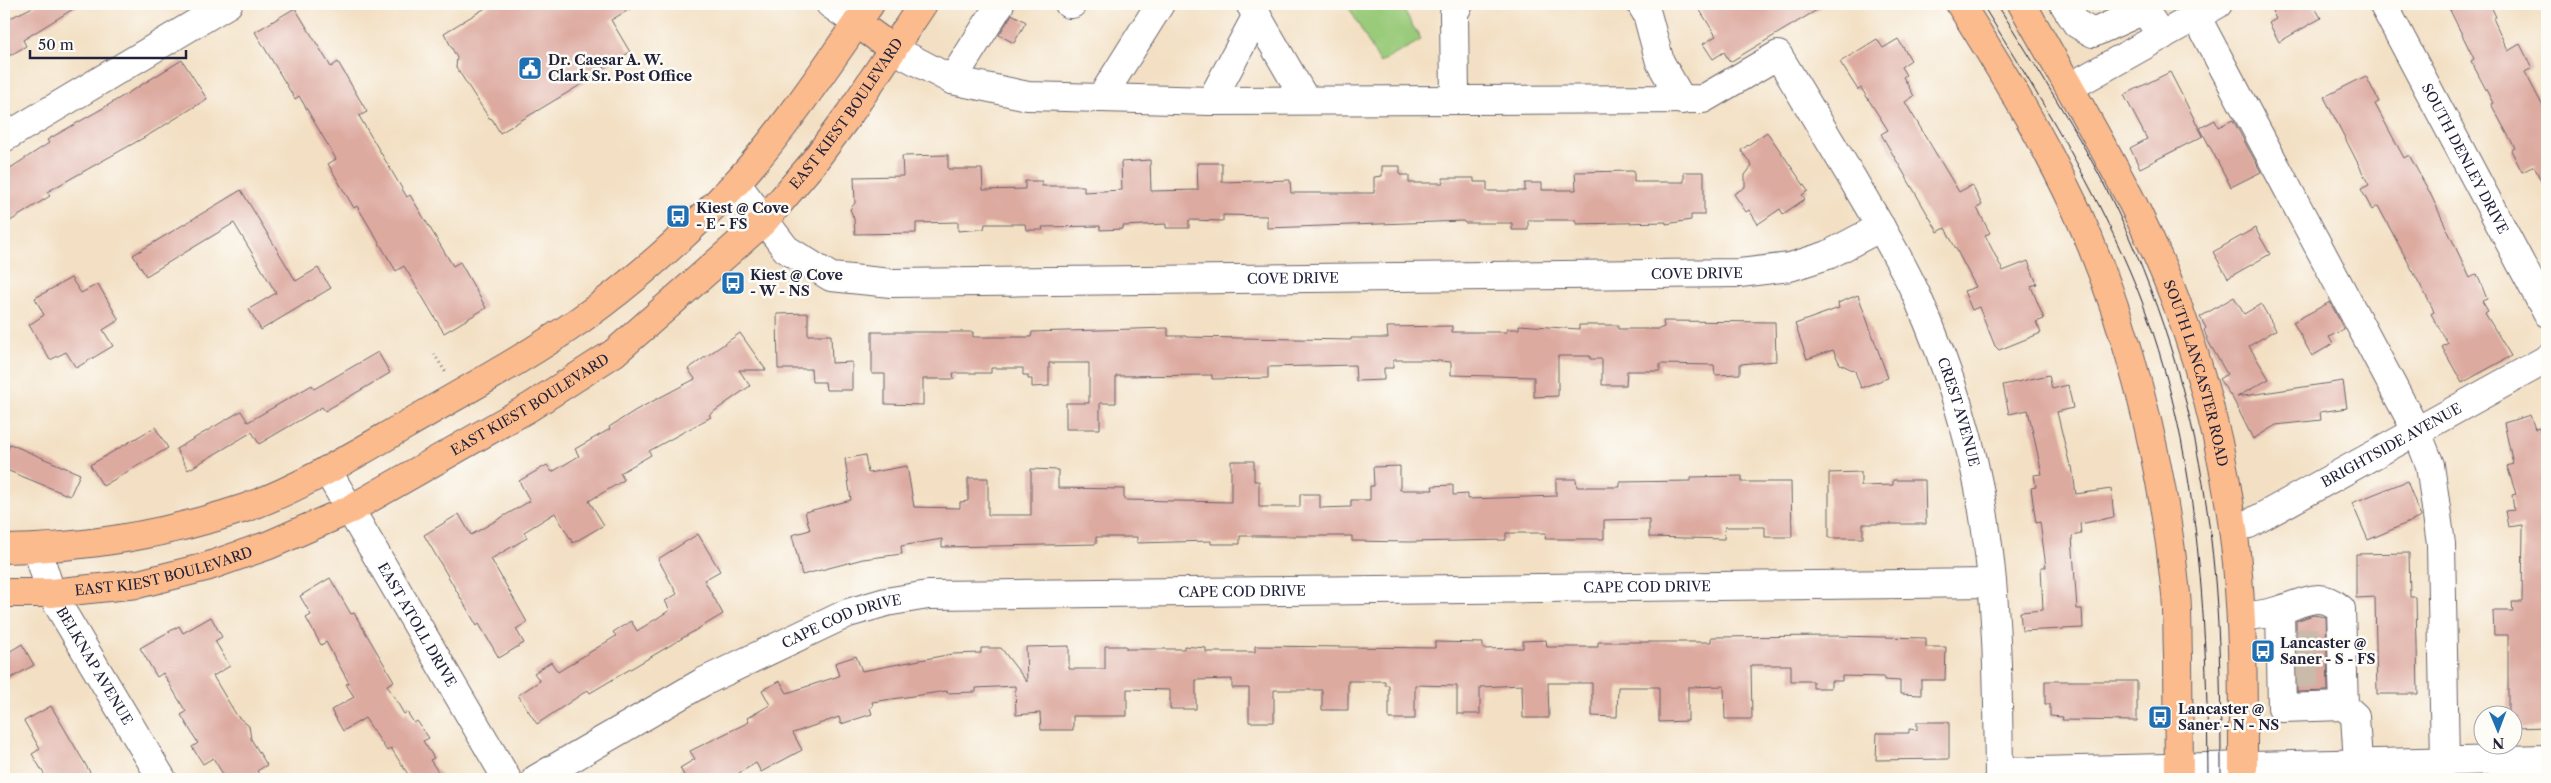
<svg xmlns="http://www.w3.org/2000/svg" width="2551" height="783" font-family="'Libre Caslon Text',serif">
<rect width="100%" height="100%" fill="#fdfcf7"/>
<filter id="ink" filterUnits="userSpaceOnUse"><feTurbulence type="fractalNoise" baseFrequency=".02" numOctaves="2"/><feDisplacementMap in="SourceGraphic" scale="10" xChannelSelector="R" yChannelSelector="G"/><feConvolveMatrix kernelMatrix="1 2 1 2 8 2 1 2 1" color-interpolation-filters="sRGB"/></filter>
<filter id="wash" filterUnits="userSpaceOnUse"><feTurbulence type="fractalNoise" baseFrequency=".0096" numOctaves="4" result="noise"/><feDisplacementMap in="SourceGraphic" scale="20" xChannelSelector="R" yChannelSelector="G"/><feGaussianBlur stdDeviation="1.12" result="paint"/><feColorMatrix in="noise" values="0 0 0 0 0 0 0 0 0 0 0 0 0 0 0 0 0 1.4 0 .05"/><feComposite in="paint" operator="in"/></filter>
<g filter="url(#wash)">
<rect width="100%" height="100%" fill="#f3e0c4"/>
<path fill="#9acb7a" stroke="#5e765a" d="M1347 4H1400L1421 40 1380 63Z"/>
<g id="blocks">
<path fill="#ddaaa0" d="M39 4H81L23 40 26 46 4 59V21Z
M492 4H639L611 20 630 52 600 70 602 72 500 133 492 119 489 118 456 67 457 58 444 33Z
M1696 4H1827L1730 62 1724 52 1713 59 1703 44 1716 36Z
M2285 4H2313L2321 18 2279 42 2269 23 2276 19 2272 11Z
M2447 4H2490L2496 17 2493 18 2508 51 2520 44 2532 68 2525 72 2547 114V194L2534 166 2522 172 2511 150 2515 148 2491 104 2493 103 2471 61 2474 59Z
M295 8 331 67 338 62 367 112 359 116 407 197 410 195 453 266 460 262 486 308 444 333 404 266 396 271 357 206 354 208 328 164 336 159 299 96 295 99 255 32Z
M1012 14 1026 22 1014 43 999 35Z
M1877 39 1883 48 1898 39 1911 60 1901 67 1906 75 1903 77 1914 96 1905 102 1959 192 1972 185 1982 205 1977 208 1990 233 1985 235 2003 271 2028 261 2037 284 2031 286 2044 319 2036 322 2041 333 1999 350 1995 346 1979 307 1972 310 1964 291 1976 287 1945 228 1938 232 1881 134 1888 130 1861 88 1858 90 1840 62Z
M182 60 207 99 152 133 47 192 50 196 4 225V172L49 143 47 140 105 107Z
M2170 72 2203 136 2140 168 2130 148 2147 139 2124 95Z
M2366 76 2379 102 2375 104 2404 158 2409 155 2430 193 2470 278 2477 274 2487 299 2482 301 2488 311 2485 313 2511 356 2462 383 2442 347 2448 343 2431 314 2434 312 2432 307 2416 277 2378 206 2372 210 2361 189 2369 185 2324 97Z
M2215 120 2218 127 2233 120 2261 172 2231 187 2200 128Z
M1767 132 1808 191 1802 195 1805 199 1783 214 1780 209 1758 224 1749 210 1746 212 1734 194 1745 187V175L1752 166 1741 150Z
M948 155V169H982L983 190 1025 189V181H1042V186H1084V192L1122 190 1121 162 1150 160 1151 191 1198 190 1197 163H1222V182L1290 180 1291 193H1374V177L1382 176V166H1400V175H1409V183H1443V178H1474V182H1487V191H1525V183H1542V190H1576L1575 172 1634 171V182H1684V172H1704V215H1691V220L1666 224V222L1576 224V220H1528V230H1512V223H1465L1463 221 1267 228V216L1223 215V221L1189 220V228H1166V224L1123 226V229L1100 230V226L1042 227 1043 230H1026L1025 224H985L984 229 958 231V222L916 223V233L855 234 854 219 850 209 855 203 854 177 903 176 902 156Z
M241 190 296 281 318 268 331 288 261 330 249 309 276 293 234 223 146 276 133 255Z
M2255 228 2270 254 2228 278 2213 252Z
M71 278 81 293 98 284 119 320 103 330 113 346 76 368 66 352 50 360 29 325 44 315 35 298Z
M1858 295 1888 378 1861 388 1855 371 1840 364 1833 350 1807 359 1795 324 1839 308 1838 303Z
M2234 297 2244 314 2261 304 2276 330 2249 346 2269 379 2237 397 2343 381 2347 408 2320 412 2321 420 2276 425 2253 439 2233 399 2219 379 2227 374 2208 341 2204 330 2206 328 2200 317Z
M2330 302 2344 329 2329 337 2333 344 2312 356 2293 322Z
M808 313V335H831L832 363 852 362V390H826L825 382H812L811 369H778L777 314Z
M1663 321 1775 322 1776 361 1740 364V374L1715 375 1714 365 1660 364V371H1627L1626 385H1602V359H1590V356H1558V396L1534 397V377L1451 375V362L1426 360H1393V368H1384V380L1356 381 1355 365 1268 367V378L1212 379V375L1116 376V403H1100V429H1066V403H1089V363H1049V386L1032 387V379H1028V375H1023V368H991V373H953L954 379H923V405L885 404V374H872V332H973V337H1031L1032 332 1168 328V336H1186V337L1351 340V338H1388L1387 327 1452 326V332H1507V329H1519V325L1579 329V325H1618V329H1659L1664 327Z
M740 333 766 370H739L750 386 709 415 711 417 649 451 651 455 620 473 624 480 589 501 604 525 573 543 555 513 524 532 527 538 491 559 527 622 516 629 524 643 499 658 479 624 477 626 424 535 459 514 471 535 530 501 519 481 547 465 552 472 579 456 575 449 610 429 609 427 636 410 695 379 688 369Z
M378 352 390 373 325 411 322 407 259 444 252 432 188 470 176 449 241 411 248 422 312 385 314 389Z
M2049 375 2052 389 2068 385 2073 408 2057 412 2070 466H2072L2076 494 2111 489 2114 517 2080 524 2081 534 2072 536 2077 609H2082L2083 628 2022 631 2020 612 2043 610 2041 567H2046L2040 522 2036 523 2031 488 2036 487 2034 475 2042 474 2028 410 2009 414 2003 385Z
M2530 415 2535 429 2539 428 2547 456V727L2515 728 2514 716H2508V635H2494L2493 611H2513L2512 602H2522L2523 525 2508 527 2505 511 2514 510 2512 495 2516 494 2507 466 2513 464 2504 423Z
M155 427 168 448 103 486 90 465Z
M10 444 80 474 70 496 4 469V460Z
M865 455 868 473 907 466 914 507 960 508V502L968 501V478H988V515H1031V469L1058 470V488L1124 489V500L1231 502V461H1254V481H1259V507H1300V494H1320V508L1351 507V500H1370V486H1374L1373 467 1400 466V490H1433L1432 486 1453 485V495L1468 494V499L1556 496V479H1576L1577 487H1620V482L1691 481V477L1742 476V482H1791L1792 537H1765V527H1725L1724 539 1649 537V519L1604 520V539H1545L1546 533H1506V540L1409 542 1352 541V536H1240V544H1211V541L1137 543V537H1096V544L942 547V539L901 546 902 554 863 559 802 575 792 535 810 530 805 512 851 500 845 459Z
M1861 472V486L1893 485V480H1925L1926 524H1863V538H1829V473Z
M2407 481 2421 517 2368 540 2352 503Z
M698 534 720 571 704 580 723 614 590 693 588 690 537 724 518 695 540 681 534 673 551 662 558 672 616 636 613 632 631 621 637 631 670 610 665 601 677 594 658 559Z
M2409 553 2410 597H2416L2418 694H2377L2375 597 2356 598V554Z
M330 578 351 614 354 613 394 681 387 685 404 714 407 712 414 723 417 721 429 738 423 741 434 758 430 760 443 779H411L391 748 387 751 365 718 343 731 331 710 354 697 346 684 349 683 326 642 321 645 306 618 311 615 300 596Z
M2313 615 2326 617 2328 691 2297 692 2296 621Z
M211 617 222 637 215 641 230 666 213 676 237 716 249 726 251 739 267 765 257 771 262 779H226L213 758 203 764 192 747 198 743 181 715 186 712 163 673 157 677 140 648 179 626 183 633Z
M1837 636 1926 638V647H1946L1945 680H1921V695L1900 694V681L1884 680V677L1842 676V681H1831V688H1813V681H1791V665H1751L1752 719H1725L1724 686 1688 687V721L1659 722V687H1618L1617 717 1592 716V683H1548L1549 718H1523L1522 685 1480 687V714H1457V686L1415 685V719H1389V685H1385V681H1348V710H1322V690H1274V722H1249V688H1232V679L1196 680V709H1170V690L1127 689V716H1073V730H1041L1040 713 1016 715 1015 686 976 688V692L947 693V691L872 702 873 706 870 708 872 714 841 724 839 717 793 733 802 750 761 772 756 763 729 779H686L680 768 695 759 690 751 749 722 747 718 770 705 762 690 780 681 787 693 839 676 835 663 856 656 862 671 952 654 981 653V648H1001L1027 682 1026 647 1069 646V669H1105V646H1126V649H1184V646L1206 648V652H1255V646L1435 648V642L1483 643V649L1523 648V641L1546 640 1547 647H1598V642H1711V637Z
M22 644 34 665 4 682V655Z
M2045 681H2137V721L2062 720 2063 717 2050 716V704H2045Z
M51 706 57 716 94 779H47L32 754 40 749 24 721Z
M1917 722H1949V759L1876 760 1877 733H1909V729L1917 730Z"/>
</g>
</g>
<g filter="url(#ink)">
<use href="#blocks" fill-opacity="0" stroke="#6b646b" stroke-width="1"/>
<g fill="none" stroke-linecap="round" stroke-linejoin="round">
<path stroke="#c9baa9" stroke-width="28" stroke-dasharray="28 14" stroke-linecap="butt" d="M2290 643 2334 642
M2290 674 2334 673"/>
<g stroke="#6b646b" stroke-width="30">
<g id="minor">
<path d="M830 4 857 23"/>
<path d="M1069 4H1072"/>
<path d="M1250 4 1305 99"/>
<path d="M1641 4 1647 14 1660 62 1682 100"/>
<path d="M2064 4 2077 24 2093 33 2144 10 2162 36"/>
<path id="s1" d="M2383 4 2547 313"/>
<path d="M2196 16 2417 432 2430 465 2441 544 2445 762"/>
<path id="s2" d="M893 49 952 80 1028 96 1211 101 1703 99 1778 55C1803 96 1827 137 1852 178 1874 216 1898 254 1916 294 1948 366 1974 445 1985 524 1998 608 1998 694 1999 779"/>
<path d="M952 80 1000 4"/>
<path d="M2070 87 2218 4"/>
<path d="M1101 98 1160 4"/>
<path d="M1455 99 1454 13 1459 4"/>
<path d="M1211 101 1257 15"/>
<path d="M4 138 228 4"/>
<path id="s3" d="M736 183 786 249 831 277 891 283 1740 273 1790 267 1828 255 1881 227"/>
<path id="s4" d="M327 470 507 779"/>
<path id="s5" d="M2233 527 2249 524 2547 359"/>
<path id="s6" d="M37 548 51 593 162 779"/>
<path d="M2280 610 2282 708 2344 706"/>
<path d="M2242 616C2255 616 2267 614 2280 610 2303 603 2319 590 2341 609L2344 706 2355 716 2358 763"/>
<path d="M1999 772 2547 759"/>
<path id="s7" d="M536 779 703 682 848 613 886 602 928 595 1992 583"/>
</g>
</g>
<g stroke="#6b646b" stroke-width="30">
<g id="major">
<path d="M1960 4C2001 69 2041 135 2074 205 2129 325 2163 463 2176 594 2178 614 2177 635 2178 656 2178 697 2179 738 2179 779"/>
<path id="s8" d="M2022 4C2060 72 2101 140 2136 210 2185 308 2219 419 2233 528 2244 611 2243 695 2243 779"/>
<path d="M857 23 893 49"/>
<path d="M4 549C86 548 167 534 245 508 301 488 354 455 406 425 464 391 524 359 580 320 632 284 692 230 736 183 786 128 827 65 870 4"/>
<path id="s9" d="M4 593H51L138 584 206 567 269 545 351 509 530 407 614 353 763 222 812 164 850 113 923 4"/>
</g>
</g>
<path stroke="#6b646b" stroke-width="3" stroke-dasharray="1 4" stroke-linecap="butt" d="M434 354 446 373"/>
<use href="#minor" stroke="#fff" stroke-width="28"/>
<use href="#major" stroke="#fbbb8d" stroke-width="28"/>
<path stroke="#22223b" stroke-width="1" d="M1982 4C2039 96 2097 189 2138 291 2199 446 2207 614 2208 779
M1997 4C2036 67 2077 130 2110 196 2157 292 2191 398 2206 503 2220 594 2221 687 2221 779"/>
</g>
</g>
<defs>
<g id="civic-square" transform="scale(1.25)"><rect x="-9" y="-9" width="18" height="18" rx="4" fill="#1f6fb2" stroke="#fdfcf7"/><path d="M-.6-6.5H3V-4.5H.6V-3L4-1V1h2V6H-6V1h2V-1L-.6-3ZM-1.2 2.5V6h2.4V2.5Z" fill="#fff"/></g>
<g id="bus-square" transform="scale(1.25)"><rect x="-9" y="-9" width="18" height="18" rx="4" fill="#1f6fb2" stroke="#fdfcf7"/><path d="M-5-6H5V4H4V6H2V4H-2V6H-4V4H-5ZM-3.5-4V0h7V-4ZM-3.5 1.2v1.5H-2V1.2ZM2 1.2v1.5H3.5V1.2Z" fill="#fff"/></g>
</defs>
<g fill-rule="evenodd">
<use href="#civic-square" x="530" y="68"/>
<use href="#bus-square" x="678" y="216"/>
<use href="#bus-square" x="733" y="283"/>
<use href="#bus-square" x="2263" y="651"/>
<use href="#bus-square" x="2160" y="717"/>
</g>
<g text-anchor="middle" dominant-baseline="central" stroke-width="5" stroke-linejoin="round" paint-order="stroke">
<g font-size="14" font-weight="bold" fill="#22223b" stroke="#fdfcf7" text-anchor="start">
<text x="548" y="60">Dr. Caesar A. W.<tspan x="548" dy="16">Clark Sr. Post Office</tspan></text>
<text x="696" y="208">Kiest @ Cove<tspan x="696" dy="16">- E - FS</tspan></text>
<text x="750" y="275">Kiest @ Cove<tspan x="750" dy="16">- W - NS</tspan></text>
<text x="2280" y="643">Lancaster @<tspan x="2280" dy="16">Saner - S - FS</tspan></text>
<text x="2178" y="709">Lancaster @<tspan x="2178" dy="16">Saner - N - NS</tspan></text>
</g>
<g font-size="14" fill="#22223b" stroke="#fdfcf7">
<text stroke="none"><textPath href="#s9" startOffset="1002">EAST KIEST BOULEVARD</textPath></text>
<text stroke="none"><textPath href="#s1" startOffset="175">SOUTH DENLEY DRIVE</textPath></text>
<text stroke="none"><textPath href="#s3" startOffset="1002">COVE DRIVE</textPath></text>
<text stroke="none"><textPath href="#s3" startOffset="598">COVE DRIVE</textPath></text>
<text stroke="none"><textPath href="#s8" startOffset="410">SOUTH LANCASTER ROAD</textPath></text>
<text stroke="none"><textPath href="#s9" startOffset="568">EAST KIEST BOULEVARD</textPath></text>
<text stroke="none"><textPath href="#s2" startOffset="1308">CREST AVENUE</textPath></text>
<text stroke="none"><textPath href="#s5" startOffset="179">BRIGHTSIDE AVENUE</textPath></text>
<text stroke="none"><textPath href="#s9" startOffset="162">EAST KIEST BOULEVARD</textPath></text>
<text stroke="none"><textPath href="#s7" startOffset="1155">CAPE COD DRIVE</textPath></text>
<text stroke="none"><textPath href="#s7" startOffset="750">CAPE COD DRIVE</textPath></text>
<text stroke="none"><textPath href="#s7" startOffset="345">CAPE COD DRIVE</textPath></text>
<text stroke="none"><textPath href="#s4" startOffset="179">EAST ATOLL DRIVE</textPath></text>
<text stroke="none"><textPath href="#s6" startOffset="132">BELKNAP AVENUE</textPath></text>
</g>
</g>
<rect width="2551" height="783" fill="none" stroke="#fdfcf7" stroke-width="20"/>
<g transform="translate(2498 730) rotate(179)"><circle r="24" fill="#fdfcf7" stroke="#a5a5ac"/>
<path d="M0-4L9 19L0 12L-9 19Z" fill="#1f6fb2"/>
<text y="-8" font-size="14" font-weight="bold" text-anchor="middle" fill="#22223b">N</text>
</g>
<path d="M30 50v8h156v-8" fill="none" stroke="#22223b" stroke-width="2.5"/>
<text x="38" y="50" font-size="15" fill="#22223b" stroke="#fdfcf7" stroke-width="4" paint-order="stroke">50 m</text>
</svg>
